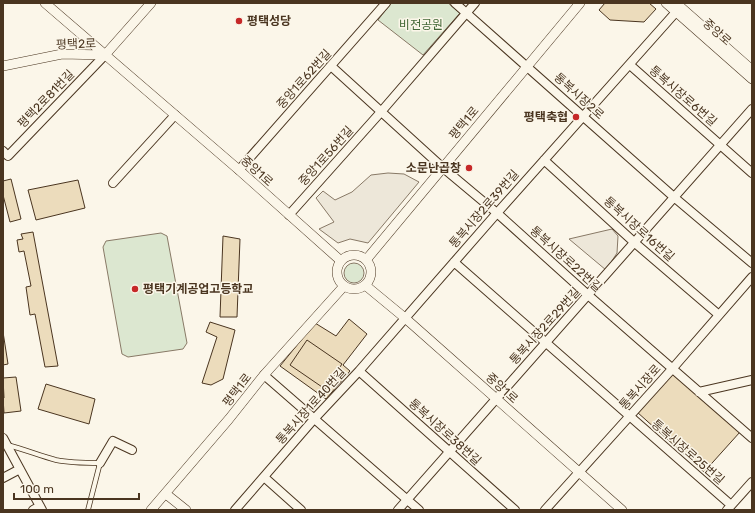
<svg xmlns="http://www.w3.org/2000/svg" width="755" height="513" font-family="Rubik,'Noto Sans KR',sans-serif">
<rect width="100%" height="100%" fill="#fbf6e9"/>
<path fill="#dce7d0" stroke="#887966" d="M391 3H448L460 13 423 55 378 20Z
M161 233 167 236 187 343 183 349 128 357 122 354 103 247 106 241Z
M344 273a10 10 0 1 1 20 0a10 10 0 1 1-20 0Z"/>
<path fill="#ede7d9" stroke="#887966" d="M388 173 404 174 419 182 368 243 350 239 338 243 319 229 334 222 316 198 323 191 335 200 352 192 371 175Z
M612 229 618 236 617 253 606 270 569 239Z"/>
<path fill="#ecdcbc" stroke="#4a3520" d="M605 3H649L656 9 644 22 610 20 599 10Z
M11 179 21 219 10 222 3 195V181Z
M78 180 85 208 36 220 28 190Z
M33 232 58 366 45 367 35 314 30 315 26 287 31 286 24 251 19 252 17 240 23 239 21 234Z
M223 236 240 239 237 317H220Z
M349 319 367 334 343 365 350 371 326 399 280 366 315 323 336 336Z
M210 322 235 330 223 379 211 385 202 383 217 337 206 332Z
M3 332 8 364 3 365Z
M307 340 342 364 325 389 290 365Z
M673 373 740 432 704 472 637 412Z
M16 377 21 411 4 413 3 398H4L3 378Z
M46 384 95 399 89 424 38 409Z"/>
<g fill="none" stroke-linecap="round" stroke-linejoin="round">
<g stroke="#4a3520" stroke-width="5.5">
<path id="service" d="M7 445C24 449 40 456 56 460 70 463 85 463 100 463L88 510"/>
</g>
<g stroke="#4a3520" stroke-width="10">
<path id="minor" d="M455 3 675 198 752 263
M630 65 752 173
M331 66 442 167 497 213 588 295 752 438
M3 151 8 156 105 55
M544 160 635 243 719 315
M239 170 386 3
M113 183 175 115
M289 215 380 113 475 3
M454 262 731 505
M359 371 515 510
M264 375 419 510
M699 392 752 380
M3 438 42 510
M100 463 113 441 132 450
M264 477 301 510
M3 478 20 469
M33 510 40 506
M235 510 314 419 359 371 497 213 676 12
M398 510 752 109
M545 510 673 368 752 277
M727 510 752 482"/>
</g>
<g stroke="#4a3520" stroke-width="10">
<path id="tertiary" d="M45 3 239 170 341 261
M666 3 752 79
M676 3 752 70
M3 66 62 54 105 55 151 3
M337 272a17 17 0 1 1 34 0a17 17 0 1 1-34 0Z
M366 260 580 3
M365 285 405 318 622 510
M166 494 186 510
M151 510 229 419 264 375 344 286"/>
</g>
<use href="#service" stroke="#fbf6e9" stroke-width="4"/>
<use href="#minor" stroke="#fbf6e9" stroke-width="8"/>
<use href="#tertiary" stroke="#fbf6e9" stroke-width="9"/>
</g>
<g fill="#c62828" stroke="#fbf6e9" stroke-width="1.5">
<circle cx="239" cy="21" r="4"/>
<circle cx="576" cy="117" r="4"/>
<circle cx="469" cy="168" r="4"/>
<circle cx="135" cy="289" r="4"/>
</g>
<g text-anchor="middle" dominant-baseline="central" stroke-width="3" stroke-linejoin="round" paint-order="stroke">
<g font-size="12" font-weight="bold" fill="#4a3520" stroke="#fbf6e9" text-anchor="start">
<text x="247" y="21">평택성당</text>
<text x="568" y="117" text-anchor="end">평택축협</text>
<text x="461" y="168" text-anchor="end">소문난곱창</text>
<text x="143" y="289">평택기계공업고등학교</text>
</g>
<g font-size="12" fill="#436837" stroke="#fbf6e9">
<text x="421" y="25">비전공원</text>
</g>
<g font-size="12" fill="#4a3520" stroke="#fbf6e9">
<text transform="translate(717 32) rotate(41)">중앙로</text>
<text transform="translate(76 44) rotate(-2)">평택2로</text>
<text transform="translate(304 79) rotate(-48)">중앙1로62번길</text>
<text transform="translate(579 96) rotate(42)">통복시장2로</text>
<text transform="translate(683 96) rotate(41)">통복시장로6번길</text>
<text transform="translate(46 99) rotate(-46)">평택2로81번길</text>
<text transform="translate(464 123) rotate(-50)">평택1로</text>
<text transform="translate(326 156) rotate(-48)">중앙1로56번길</text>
<text transform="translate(257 171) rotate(42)">중앙1로</text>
<text transform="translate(484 209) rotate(-49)">통복시장2로39번길</text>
<text transform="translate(639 229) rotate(42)">통복시장로16번길</text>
<text transform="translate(566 259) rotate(42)">통복시장로22번길</text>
<text transform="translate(545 326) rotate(-48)">통복시장2로29번길</text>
<text transform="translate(640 387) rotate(-48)">통복시장로</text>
<text transform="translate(502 388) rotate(42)">중앙1로</text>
<text transform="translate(237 390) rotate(-52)">평택1로</text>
<text transform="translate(311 406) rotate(-48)">통복시장1로40번길</text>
<text transform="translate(445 432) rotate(42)">통복시장로38번길</text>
<text transform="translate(688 452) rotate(41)">통복시장로25번길</text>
</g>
</g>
<rect width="755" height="513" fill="none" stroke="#4a3520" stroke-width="8"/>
<path d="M14 493v6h125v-6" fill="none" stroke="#4a3520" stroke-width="2"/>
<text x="20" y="493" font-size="12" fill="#4a3520" stroke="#fbf6e9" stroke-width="3" paint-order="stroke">100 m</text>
</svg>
